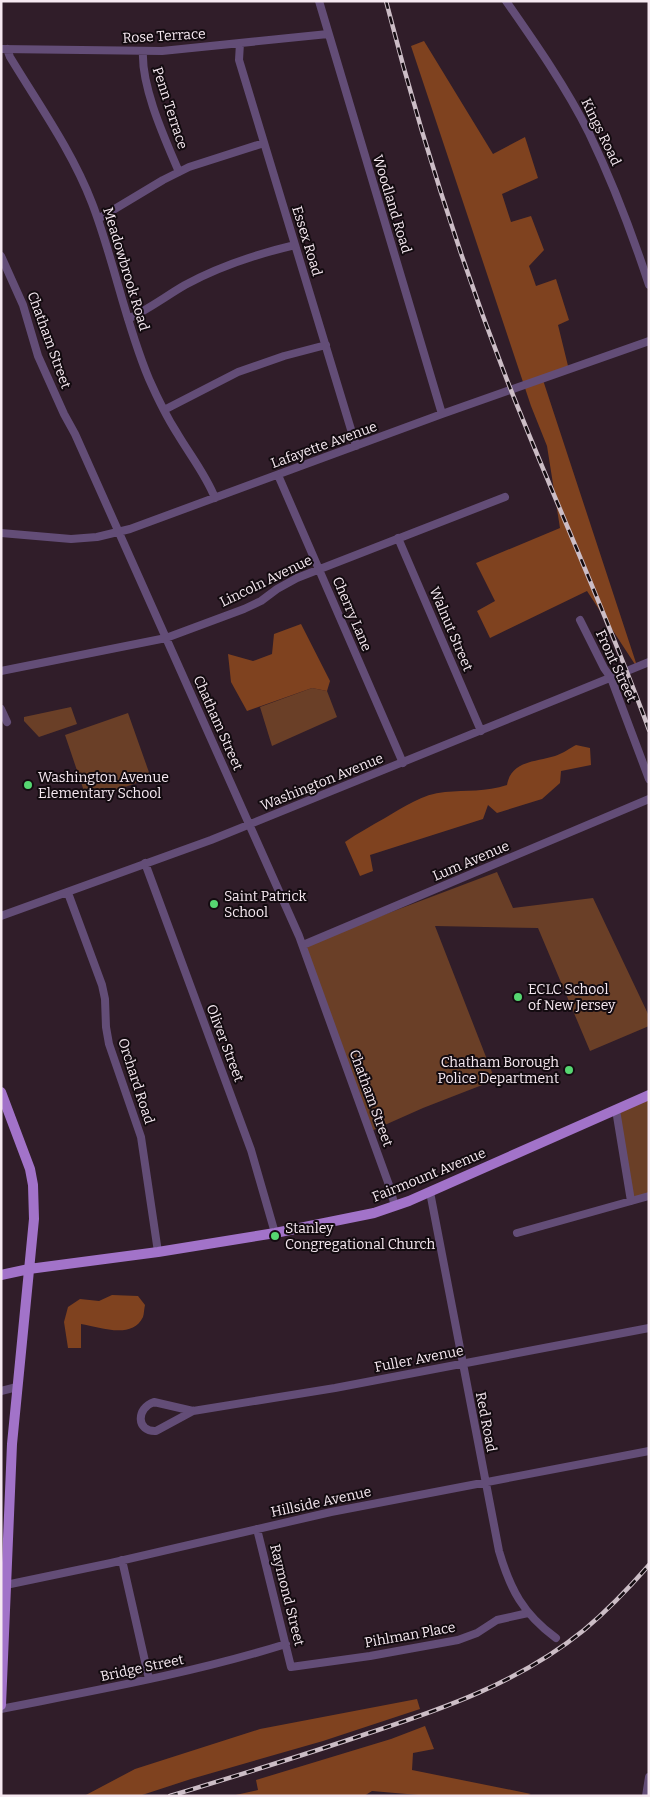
<svg xmlns="http://www.w3.org/2000/svg" width="650" height="1797" font-family="Bitter,serif">
<rect width="100%" height="100%" fill="#301d29"/>
<path fill="#6a3f27" d="M312 688 327 691 337 717 272 746 260 707Z
M71 707 77 724 39 737 24 721V717Z
M128 713 151 778 87 800 65 735Z
M497 872 513 908 593 898 649 1016V1026L590 1051 538 928 435 926 495 1080 423 1108 369 1132 304 945Z
M649 1095V1196L630 1202 616 1110Z"/>
<path fill="#7f421f" d="M424 41 493 154 525 137 538 178 502 194 511 222 531 216 544 250 529 266 536 286 556 279 569 320 558 325 569 370 543 380 638 669 587 591 490 638 477 611 495 601 476 563 560 528 547 446 531 406 411 46Z
M301 624 330 681 327 691 312 688 247 711 231 682 228 654 253 661 272 654 274 634Z
M576 745 590 748 591 765 561 771 560 783 542 799 497 813 488 805 483 819 370 855 373 871 360 876 345 842C358 833 371 826 385 818 404 807 422 794 445 792 466 790 486 792 507 785 511 761 535 762 555 756 562 754 570 748 576 745Z
M112 1295 138 1296 145 1305C144 1309 144 1314 143 1317 132 1340 100 1327 81 1324V1348H68L64 1322 68 1307 80 1299 99 1301Z
M417 1699 420 1709 323 1741 191 1779 139 1796H84L135 1769 260 1729Z
M425 1726 434 1749 413 1753 412 1770 531 1794 525 1796H430L372 1791 364 1796H231L258 1790 256 1780 391 1739Z"/>
<g fill="none" stroke-linecap="round" stroke-linejoin="round">
<path stroke="#634d77" stroke-width="8" d="M319 1 442 414
M506 1C536 44 566 87 589 133 613 183 632 233 649 285
M240 43 239 60 356 446
M1 49 162 51 328 34
M7 49 10 57C39 105 72 151 92 203 114 260 125 322 149 379 157 397 166 416 177 433 190 455 206 475 215 498
M143 51C141 87 165 139 179 172
M98 219 163 180 189 167 264 143
M1 256 23 305 38 356 64 414 75 434 299 936 389 1185 395 1206
M128 319C149 309 166 296 185 285 220 266 257 254 295 245
M164 410 238 372 284 356 326 345
M278 475 403 763
M1 533 71 539 97 537 130 529 442 414 649 341
M398 538 481 731
M580 620 604 668 611 678 649 779
M1 671 166 638 244 609 261 601 277 589 297 578 320 569 505 497
M1 709 7 722
M145 863 251 1150 275 1233
M68 893 102 985 105 999 106 1027 109 1044 141 1137 158 1252
M1 916 211 840 649 662
M303 945 649 799
M616 1110 631 1201
M430 1192 499 1551C510 1589 523 1614 556 1638
M517 1233 649 1196
M1 1391 17 1387
M193 1411 156 1431C136 1432 136 1408 154 1402L193 1411 335 1388 649 1328
M257 1529 291 1667 370 1656 458 1640 477 1633 497 1620 528 1613
M122 1560 149 1679
M1 1586 111 1563 331 1512 649 1451
M1 1709C97 1690 193 1673 286 1644
M646 1796 649 1777"/>
<path stroke="#a273c9" stroke-width="10" d="M1 1092 30 1169 33 1185 34 1219 12 1444 1 1705
M1 1275 29 1269 158 1252 275 1233 374 1213 409 1201 649 1095"/>
<g stroke="#ccbdc6" stroke-width="4.5">
<path id="rail" d="M386 1C419 130 459 256 507 380 553 497 606 612 649 730
M170 1796C236 1776 301 1756 366 1734 443 1709 520 1682 584 1630 608 1610 629 1588 649 1565"/>
</g>
<use href="#rail" stroke="#130b10" stroke-width="2.5" stroke-dasharray="8" stroke-linecap="butt"/>
</g>
<g fill="#56d671" stroke="#130b10" stroke-width="2">
<circle cx="28" cy="785" r="5"/>
<circle cx="214" cy="904" r="5"/>
<circle cx="518" cy="997" r="5"/>
<circle cx="569" cy="1070" r="5"/>
<circle cx="275" cy="1236" r="5"/>
</g>
<g text-anchor="middle" dominant-baseline="central" stroke-width="4" stroke-linejoin="round" paint-order="stroke">
<g font-size="14" fill="#f6e9f1" stroke="#130b10">
<text transform="translate(164 36) rotate(-3)">Rose Terrace</text>
<text transform="translate(170 108) rotate(72)">Penn Terrace</text>
<text transform="translate(601 132) rotate(64)">Kings Road</text>
<text transform="translate(392 204) rotate(73)">Woodland Road</text>
<text transform="translate(307 241) rotate(73)">Essex Road</text>
<text transform="translate(126 269) rotate(73)">Meadowbrook Road</text>
<text transform="translate(49 340) rotate(70)">Chatham Street</text>
<text transform="translate(324 445) rotate(-20)">Lafayette Avenue</text>
<text transform="translate(266 581) rotate(-26)">Lincoln Avenue</text>
<text transform="translate(352 614) rotate(67)">Cherry Lane</text>
<text transform="translate(451 629) rotate(67)">Walnut Street</text>
<text transform="translate(616 666) rotate(65)">Front Street</text>
<text transform="translate(218 723) rotate(66)">Chatham Street</text>
<text transform="translate(322 782) rotate(-22)">Washington Avenue</text>
<text transform="translate(471 861) rotate(-23)">Lum Avenue</text>
<text transform="translate(225 1043) rotate(69)">Oliver Street</text>
<text transform="translate(136 1081) rotate(72)">Orchard Road</text>
<text transform="translate(371 1098) rotate(70)">Chatham Street</text>
<text transform="translate(429 1175) rotate(-22)">Fairmount Avenue</text>
<text transform="translate(419 1359) rotate(-11)">Fuller Avenue</text>
<text transform="translate(486 1422) rotate(79)">Red Road</text>
<text transform="translate(321 1502) rotate(-12)">Hillside Avenue</text>
<text transform="translate(287 1595) rotate(76)">Raymond Street</text>
<text transform="translate(410 1635) rotate(-10)">Pihlman Place</text>
<text transform="translate(142 1668) rotate(-12)">Bridge Street</text>
</g>
<g font-size="14" fill="#f6e9f1" stroke="#130b10" text-anchor="start">
<text x="38" y="777">Washington Avenue<tspan x="38" dy="16">Elementary School</tspan></text>
<text x="224" y="896">Saint Patrick<tspan x="224" dy="16">School</tspan></text>
<text x="528" y="989">ECLC School<tspan x="528" dy="16">of New Jersey</tspan></text>
<text x="559" y="1062" text-anchor="end">Chatham Borough<tspan x="559" dy="16">Police Department</tspan></text>
<text x="285" y="1228">Stanley<tspan x="285" dy="16">Congregational Church</tspan></text>
</g>
</g>
<rect width="650" height="1797" fill="none" stroke="#f6e9f1" stroke-width="5"/>
</svg>
